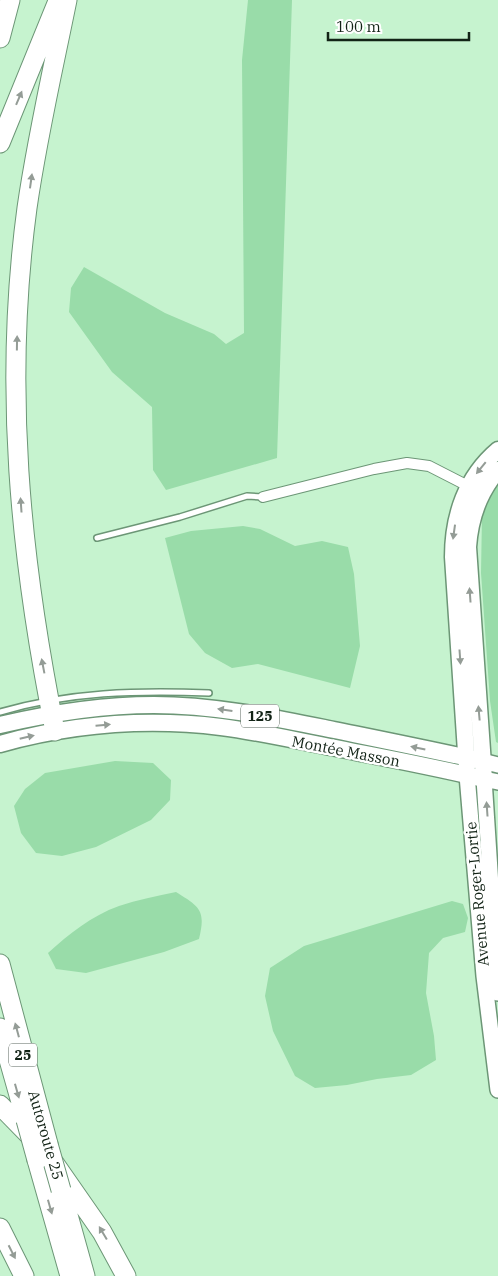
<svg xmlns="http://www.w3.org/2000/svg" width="498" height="1276" font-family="'IBM Plex Serif',serif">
<rect width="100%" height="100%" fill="#c6f3cf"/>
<path fill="#99dca9" d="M248 0H292L277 458 166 490 153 470 152 407 112 372 69 312 71 288 84 267 165 313 214 334 226 344 244 333 242 60Z
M498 482V743L496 742 490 701 481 573 482 515Z
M243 526 260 529 295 546 322 541 348 547 354 574 360 646 350 688 258 664 232 668 205 653 189 634 165 538 191 531Z
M115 761 153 763 171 780 170 800 151 820 96 847 62 856 36 853 21 833 14 806 25 789 45 773Z
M176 892C200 907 206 910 199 939L164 952 86 973 56 969 48 953C69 934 91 916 119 906 137 900 157 896 176 892Z
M452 901 463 904 468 918 465 932 443 938 429 953 426 993 434 1036 436 1060 411 1075 377 1079 347 1085 315 1088 295 1076 273 1031 265 996 270 968 304 946Z"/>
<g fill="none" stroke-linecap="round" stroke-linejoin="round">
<g stroke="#6c9676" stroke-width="8">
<path id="lane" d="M97 538 180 517 247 496 263 497
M0 712C68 692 138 690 209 693"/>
</g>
<g stroke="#6c9676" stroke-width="12">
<path id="street" d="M263 497 374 469 407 463 429 466 472 488"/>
</g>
<g stroke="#6c9676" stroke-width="18">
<path id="secondary" d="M482 761 498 765
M467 775 484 976 498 1090
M498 782 484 779 498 993"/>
</g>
<g stroke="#6c9676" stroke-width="19">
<path id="primary" d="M0 725C51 713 102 705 154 705 215 705 275 718 334 730 383 740 433 750 482 761
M0 744C72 724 147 718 221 727 260 732 298 741 336 748 385 758 435 767 484 779L468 547C470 518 479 492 498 470
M467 767 453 557C453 516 466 477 498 450"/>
</g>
<g stroke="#6c9676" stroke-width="21">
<path id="highway" d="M0 38 10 0
M0 143 58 1
M55 731C20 557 3 386 27 208 37 138 53 69 67 0
M0 964 48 1144
M0 1028 26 1120
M0 1105 35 1141
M37 1160 70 1276
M54 1163 102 1232 126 1276
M61 1190 85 1276
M0 1228 24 1276"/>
</g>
<use href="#lane" stroke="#fff" stroke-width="5"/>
<use href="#street" stroke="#fff" stroke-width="10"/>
<use href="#secondary" stroke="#fff" stroke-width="15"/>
<use href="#primary" stroke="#fff" stroke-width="16"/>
<use href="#highway" stroke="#fff" stroke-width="19"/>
<g stroke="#6c9676" stroke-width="21" stroke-linecap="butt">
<path id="highway-bridge" d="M26 1120 37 1160
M48 1144 61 1190"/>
</g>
<use href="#highway-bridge" stroke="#fff" stroke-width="19"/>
</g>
<defs><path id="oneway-solid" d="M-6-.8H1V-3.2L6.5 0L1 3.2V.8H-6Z" transform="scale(1.25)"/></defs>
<g fill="#949c96">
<use href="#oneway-solid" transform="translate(19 98) rotate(-67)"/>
<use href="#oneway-solid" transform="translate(31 181) rotate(-82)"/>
<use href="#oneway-solid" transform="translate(17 343) rotate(-89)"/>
<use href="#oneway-solid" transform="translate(481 468) rotate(129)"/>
<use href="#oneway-solid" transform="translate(21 505) rotate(-94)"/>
<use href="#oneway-solid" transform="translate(454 532) rotate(98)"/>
<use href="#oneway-solid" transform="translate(470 595) rotate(-94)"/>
<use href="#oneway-solid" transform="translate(460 657) rotate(86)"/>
<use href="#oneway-solid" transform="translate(43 666) rotate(-101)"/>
<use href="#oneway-solid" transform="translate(225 710) rotate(-172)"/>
<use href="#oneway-solid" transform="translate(479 713) rotate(-95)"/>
<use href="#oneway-solid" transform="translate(103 725) rotate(-5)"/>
<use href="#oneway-solid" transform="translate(27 737) rotate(-13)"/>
<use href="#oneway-solid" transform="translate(418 748) rotate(-168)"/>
<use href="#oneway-solid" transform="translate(487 809) rotate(-94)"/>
<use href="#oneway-solid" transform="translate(17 1030) rotate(-105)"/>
<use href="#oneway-solid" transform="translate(17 1091) rotate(74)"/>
<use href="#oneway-solid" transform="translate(50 1207) rotate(74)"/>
<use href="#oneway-solid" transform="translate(103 1233) rotate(-121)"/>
<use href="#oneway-solid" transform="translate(12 1252) rotate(63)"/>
</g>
<g text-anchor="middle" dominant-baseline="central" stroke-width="5" stroke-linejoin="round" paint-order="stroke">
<g fill="#fff" stroke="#59655c" stroke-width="1">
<rect x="241" y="704.5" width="38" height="23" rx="4"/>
<rect x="9" y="1043.5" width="28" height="23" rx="4"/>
</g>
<g font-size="14" font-weight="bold" fill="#122316">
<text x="260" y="716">125</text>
<text x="23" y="1055">25</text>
</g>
<g font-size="15" fill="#122316" stroke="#fff">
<text transform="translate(346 751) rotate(11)">Montée Masson</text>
<text transform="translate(477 894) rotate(-95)">Avenue Roger-Lortie</text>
<text transform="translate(46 1135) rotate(74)">Autoroute 25</text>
</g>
</g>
<path d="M328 32v8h141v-8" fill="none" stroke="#122316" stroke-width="2.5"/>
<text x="336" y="32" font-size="15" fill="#122316" stroke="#ffffff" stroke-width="4" paint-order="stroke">100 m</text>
</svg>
